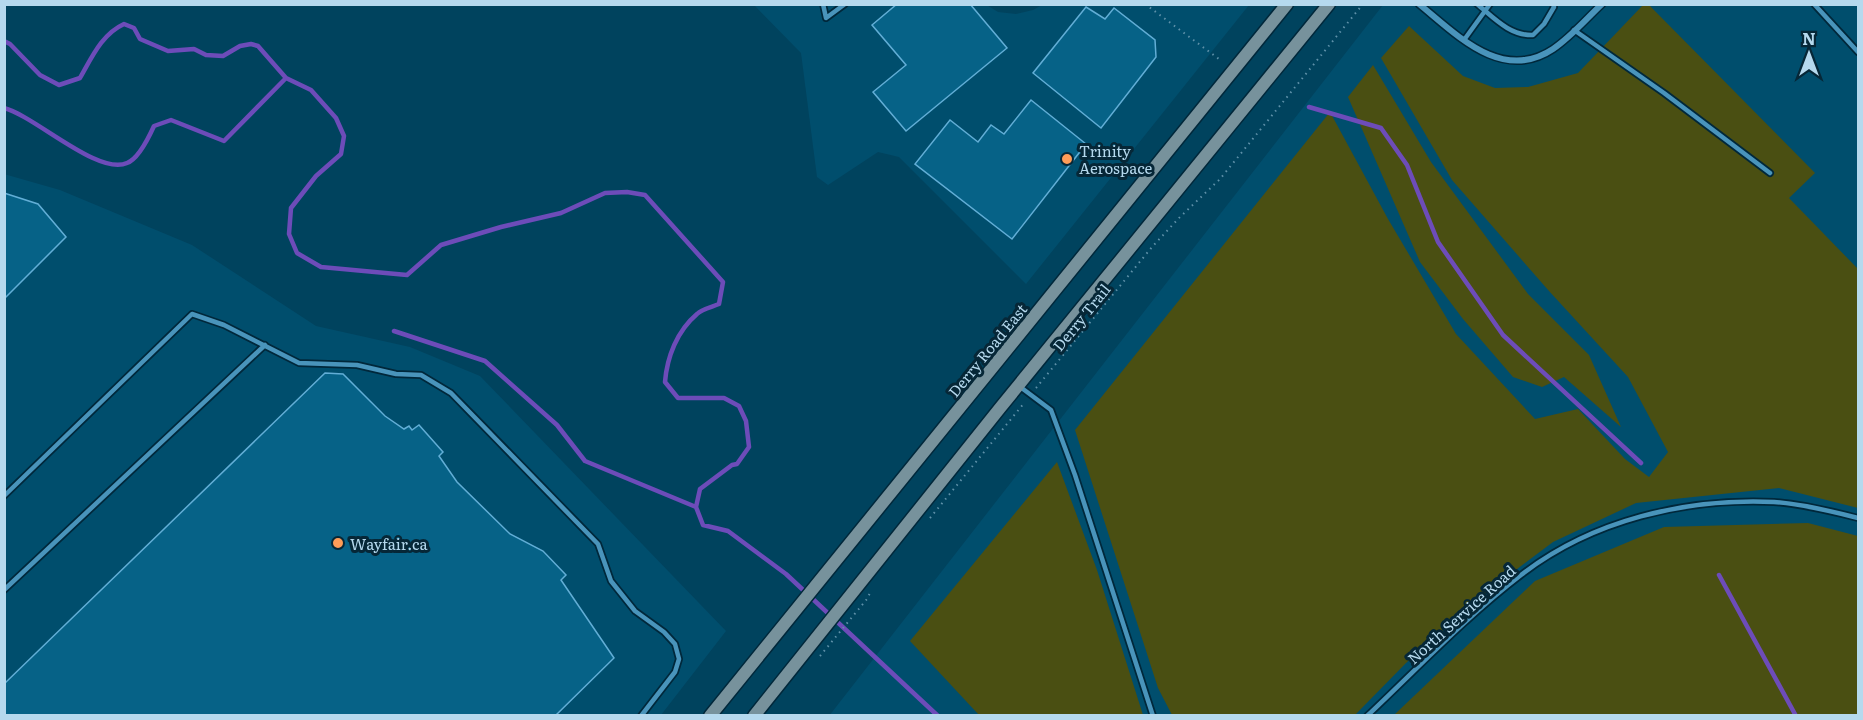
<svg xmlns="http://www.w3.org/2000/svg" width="1863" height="720" font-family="Literata,serif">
<rect width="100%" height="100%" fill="#00435e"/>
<path fill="#004e6d" d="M985 4 998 12 1016 14 1033 10 1044 4 1249 5 1026 284 899 157 878 152 828 185 817 177 801 53 754 5Z
M1383 5H1858V715L829 716Z
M4 174 60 190 192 245 316 326 410 347 480 376 726 631 661 715H5Z"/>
<path fill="#4a4f12" d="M1643 5H1649L1815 173 1789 198 1858 269V508L1779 488 1636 503 1553 542 1488 591 1406 663 1355 715H1172L1158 688 1075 430 1330 112 1388 219 1456 334 1535 419 1578 409 1625 459 1649 477 1668 452 1628 377 1549 291 1452 180 1381 58 1409 26 1463 76 1495 88 1528 87 1578 73Z
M1373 65 1431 162 1528 294 1589 355 1621 427 1564 377 1542 387 1513 377 1463 319 1420 262 1348 97Z
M1057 462 1097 570 1143 715H979L910 641Z
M1808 523 1858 536V715H1394L1535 581 1664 527Z"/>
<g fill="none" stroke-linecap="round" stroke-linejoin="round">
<path stroke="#6d4cb9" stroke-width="4.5" d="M4 41 10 44 40 75 59 85 80 78C92 57 102 34 124 24L134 28 140 39 168 51 194 49 206 55 223 56 240 46 251 44 258 46 286 78 311 90 336 118 344 136 341 154 316 176 291 208 289 234 297 253 321 267 407 275 441 245 501 227 561 213 605 193 627 192 645 195 723 282 719 304C712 307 702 309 697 314 677 331 667 357 665 382L678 398H724L739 406 746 421 749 447 737 464 732 465 700 489 696 507 703 525 728 531 786 574 938 716
M1309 107 1381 128 1407 165 1438 242 1503 335 1641 463
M4 108C35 116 98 176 127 163 138 159 149 137 154 126L171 120 224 141 286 78
M394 331 485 361 557 425 585 461 696 507
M1719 575 1796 716"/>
</g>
<path fill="#066287" stroke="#62aed6" stroke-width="1.5" d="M897 4H970L1007 48 906 131 873 92 906 65 872 25Z
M1086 7 1105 19 1114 8 1155 40 1156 57 1101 128 1033 73Z
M1031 100 1086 144 1012 239 915 164 950 120 978 142 991 125 1004 134Z
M4 193 38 204 66 237 4 299Z
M325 373 343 374 385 416 404 429 409 426 412 430 419 425 443 452 439 456 457 482 510 534 543 551 566 575 561 580 614 658 555 716H4V684Z"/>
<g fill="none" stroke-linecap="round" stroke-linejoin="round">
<g stroke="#00283b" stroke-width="8">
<path id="lane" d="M823 4 826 18 845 4
M1477 4C1494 18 1510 36 1533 35L1544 24 1554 7 1553 4
M1814 4 1858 52
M1574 30 1664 93 1770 173
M1464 40 1490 4
M1019 386 1051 410 1075 475 1153 716
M4 496 192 314 224 325 299 363 357 365 396 374 421 375 451 393 598 544 611 581 635 611 664 632 675 644 679 659 675 672 641 716
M4 590 265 345
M1367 716C1418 668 1466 617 1521 575 1592 520 1685 498 1774 502 1802 504 1831 511 1858 518"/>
</g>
<g stroke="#00283b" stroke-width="9">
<path id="street" d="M1419 4C1457 35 1502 83 1553 49 1571 37 1586 19 1602 4"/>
</g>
<g stroke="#00283b" stroke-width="15">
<path id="secondary" d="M710 716 1287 4
M754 716 1000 408 1329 4"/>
</g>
<path stroke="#5e91a9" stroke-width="2" stroke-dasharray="1.5 4.5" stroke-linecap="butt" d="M1145 4 1219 59
M1036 388 1152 247 1179 218 1220 179 1363 4
M930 518 1025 402
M820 656 867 599 870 593"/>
<use href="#lane" stroke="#4994bb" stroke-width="4.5"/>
<use href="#street" stroke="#4994bb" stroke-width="6"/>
<use href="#secondary" stroke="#77929c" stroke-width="12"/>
</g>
<g fill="#fe9c58" stroke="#062737" stroke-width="2">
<circle cx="1067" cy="159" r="6"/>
<circle cx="338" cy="543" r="6"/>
</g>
<g text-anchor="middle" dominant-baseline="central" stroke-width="6" stroke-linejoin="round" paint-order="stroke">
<g font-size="15" fill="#b5d9ee" stroke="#062737" text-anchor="start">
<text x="1079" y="150">Trinity<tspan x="1079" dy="17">Aerospace</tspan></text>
<text x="350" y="543">Wayfair.ca</text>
</g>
<g font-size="15" fill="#b5d9ee" stroke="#062737">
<text transform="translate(1081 317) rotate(-51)">Derry Trail</text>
<text transform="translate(987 350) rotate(-51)">Derry Road East</text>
<text transform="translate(1461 614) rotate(-42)">North Service Road</text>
</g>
</g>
<rect width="1863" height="720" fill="none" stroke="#b5d9ee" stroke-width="12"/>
<g transform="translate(1809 54)" stroke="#062737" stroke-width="4.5" paint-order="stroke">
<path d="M0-4.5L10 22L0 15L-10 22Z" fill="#b5d9ee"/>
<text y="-9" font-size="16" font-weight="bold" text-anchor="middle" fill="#b5d9ee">N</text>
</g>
</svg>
